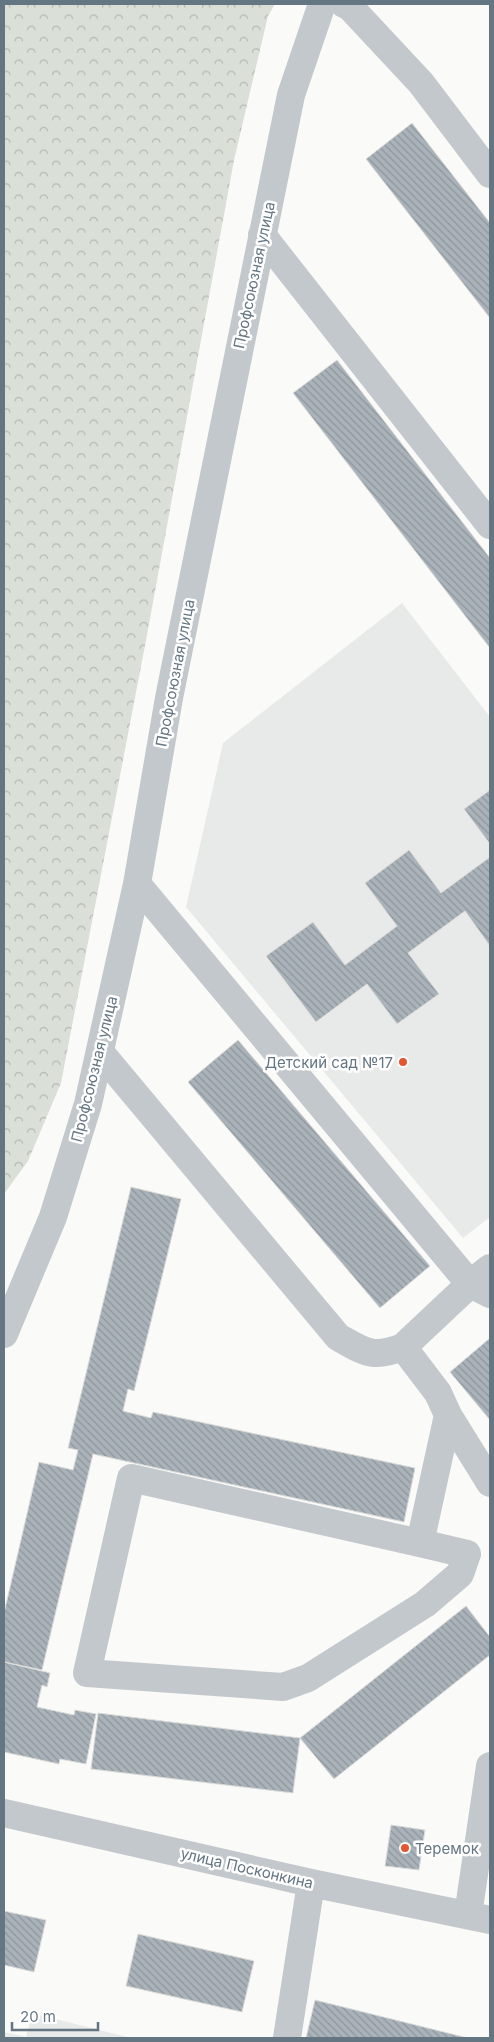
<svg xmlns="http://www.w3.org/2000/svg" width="494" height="2042" font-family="Inter,sans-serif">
<defs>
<pattern id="forest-crowns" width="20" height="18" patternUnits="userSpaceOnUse" patternTransform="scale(1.25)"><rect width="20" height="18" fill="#dadfd7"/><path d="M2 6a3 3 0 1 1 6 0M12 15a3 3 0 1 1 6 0" fill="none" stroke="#b4b9b4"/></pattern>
<pattern id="building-back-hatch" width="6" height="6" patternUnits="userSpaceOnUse" patternTransform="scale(1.25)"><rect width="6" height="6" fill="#aab3b9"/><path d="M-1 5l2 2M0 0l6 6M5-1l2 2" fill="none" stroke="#8e969c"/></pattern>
</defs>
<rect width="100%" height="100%" fill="#fafaf8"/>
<path fill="#e8e9e9" d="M402 603 490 717V1217L463 1238 186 907 223 743Z
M32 2013 131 2038H4V2032L26 2037Z"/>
<path fill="url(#forest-crowns)" d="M4 4H275L268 16 234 160 147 635 61 1083 28 1161 4 1194Z"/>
<path fill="url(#building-back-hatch)" stroke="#dcdcda" d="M412 123 490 223V318L366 159Z
M337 360 490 558V648L293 393Z
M490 790V844L464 809Z
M409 850 441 893 490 857V946L465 911 408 953 439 994 397 1024 367 984 316 1022 266 956 313 922 345 965 397 926 365 883Z
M238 1040 430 1266 380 1308 188 1082Z
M131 1187 181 1199 134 1391 128 1389 123 1411 151 1418 153 1412 415 1468 404 1522 93 1454 42 1670 4 1662V1613L39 1462 73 1470 78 1450 68 1448Z
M490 1338V1420L450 1372Z
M466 1606 490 1637V1655L334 1779 300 1738Z
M4 1662 50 1673 47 1687 42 1685 37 1707 74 1715 75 1710 96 1714 86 1764 60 1759 59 1764 4 1752Z
M98 1713 300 1738 293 1793 91 1769Z
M391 1825 425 1830 419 1870 385 1866Z
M4 1911 46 1920 34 1972 4 1965Z
M138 1934 254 1961 242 2012 126 1986Z
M315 2000 468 2038H306Z"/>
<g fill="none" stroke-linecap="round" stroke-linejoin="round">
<path stroke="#c3c8cc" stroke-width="28" d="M344 4 350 7 421 83 490 174
M262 235 490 525
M137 884 470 1284 490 1294
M100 1052 338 1337C365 1352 372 1359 403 1347L470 1284 490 1268
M4 1334 53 1217 88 1104 137 884 169 698 291 95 322 4
M403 1347 438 1393 448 1415 420 1543 467 1554 460 1574 425 1604 308 1678 283 1687 87 1673 131 1478 420 1543
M448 1415 490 1483
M4 1813 311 1883 490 1920
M468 1915 490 1766
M287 2038 311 1883"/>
</g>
<g fill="#e4572e" stroke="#fff" stroke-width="2">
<circle cx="403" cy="1062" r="5"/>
<circle cx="405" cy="1848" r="5"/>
</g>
<g text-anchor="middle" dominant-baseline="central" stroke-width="5" stroke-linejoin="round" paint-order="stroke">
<g font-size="15" fill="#657683" stroke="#fff">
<text transform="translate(254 275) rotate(-78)">Профсоюзная улица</text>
<text transform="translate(175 673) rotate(-79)">Профсоюзная улица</text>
<text transform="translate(94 1069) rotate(-76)">Профсоюзная улица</text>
<text transform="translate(247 1868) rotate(13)">улица Посконкина</text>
</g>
<g font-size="15" fill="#657683" stroke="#fff" text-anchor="end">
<text x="393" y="1062">Детский сад №17</text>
<text x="415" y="1848" text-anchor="start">Теремок</text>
</g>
</g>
<rect width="494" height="2042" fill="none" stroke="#657683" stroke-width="10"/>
<path d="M12 2022v8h86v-8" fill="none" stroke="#657683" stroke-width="2.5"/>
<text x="20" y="2022" font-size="15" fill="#657683" stroke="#ffffff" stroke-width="4" paint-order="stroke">20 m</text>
</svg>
